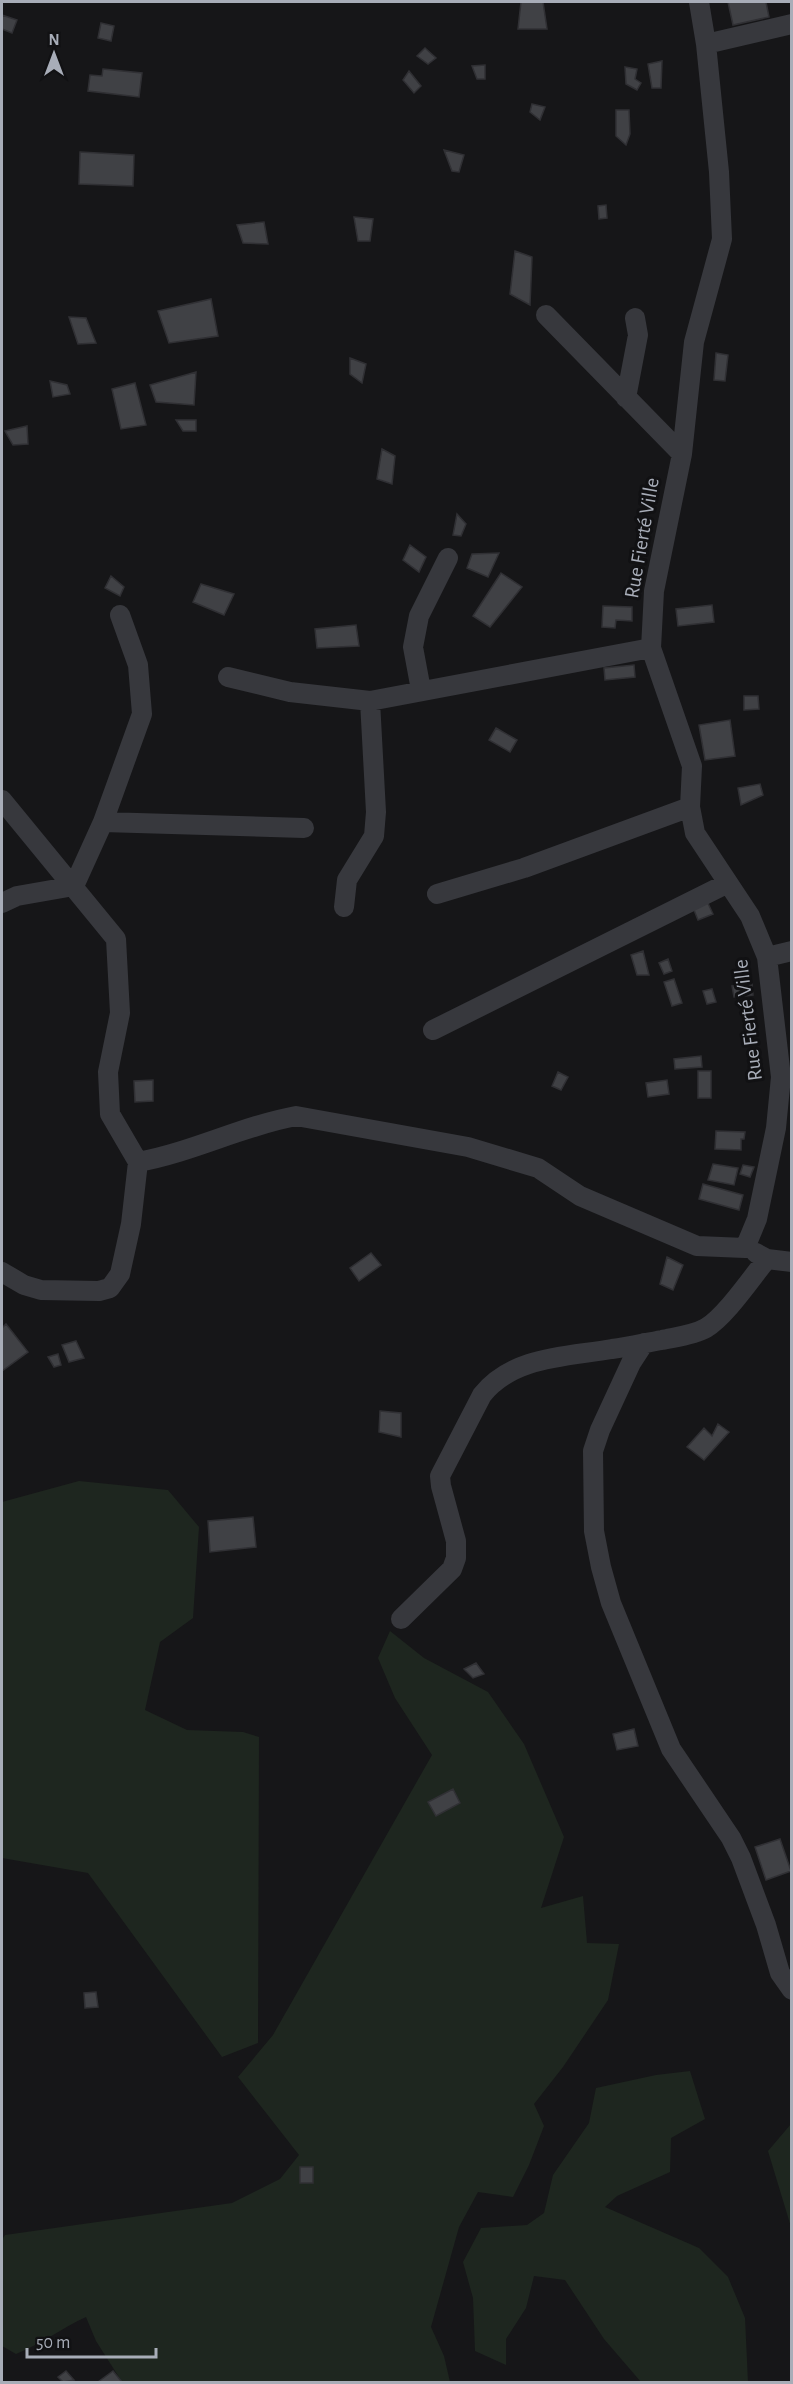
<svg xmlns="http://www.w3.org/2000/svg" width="793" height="2384" font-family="'Alegreya Sans',sans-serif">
<rect width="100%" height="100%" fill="#161618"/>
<path fill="#1e261f" d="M79 1481 168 1490 199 1527 193 1618 160 1642 145 1710 187 1730 243 1732 259 1737 258 2043 222 2057 88 1873 2 1858V1502Z
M390 1631 424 1658 488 1692 524 1744 564 1837 541 1908 583 1896 587 1943 619 1944 608 2000 563 2067 534 2104 544 2126 529 2165 513 2197 478 2192 459 2227 431 2327 444 2356 450 2382H122L96 2341 86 2317C62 2328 41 2344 16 2354L2 2346V2240L5 2235 232 2203 280 2179 299 2155 238 2077 273 2035 432 1755 395 1698 378 1658Z
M690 2071 705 2119 671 2138 670 2172 617 2196 605 2207 699 2248 728 2277 745 2318 748 2382H641L604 2339 565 2280 534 2276 526 2308 506 2339V2365L475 2351 473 2298 463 2262 481 2228 527 2225 544 2213 553 2175 589 2123 596 2088 656 2075Z
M791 2124V2227L768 2151Z"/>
<path fill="#404145" stroke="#303034" stroke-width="1.5" d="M521 2H543L547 29H518Z
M728 2H766L769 17 733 25Z
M2 15 17 20 12 33 2 29Z
M101 23 114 26 111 41 98 38Z
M425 48 436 58 428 64 417 56Z
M662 61 661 88H652L648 64Z
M485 65V79H477L472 66Z
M625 67 637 69 635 79 641 83 637 90 626 84Z
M103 69 142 73 139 97 88 91 90 75 102 76Z
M409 71 421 86 414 93 403 80Z
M532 104 545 107 540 120 530 112Z
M616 110H629L630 134 626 145 616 136Z
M444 150 464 155 459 172 452 171Z
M80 152 134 155 133 186 79 184Z
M606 205 607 218 599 219 598 206Z
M354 217 373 219 370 241H358Z
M264 222 268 244 243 243 237 225Z
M515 251 532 257 530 305 510 294Z
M211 299 218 336 169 343 158 311Z
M69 317 86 318 96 343 78 344Z
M716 353 728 355 725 381 714 380Z
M350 358 366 364 362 383 350 374Z
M196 372 194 405 156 402 150 385Z
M50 381 67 385 70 394 53 397Z
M135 383 146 425 121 429 112 389Z
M176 420H196V431H183Z
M27 426 28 444 13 445 5 431Z
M382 449 395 456 392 484 377 479Z
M457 514 466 524 461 536 453 535Z
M410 545 426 557 419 572 403 560Z
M499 553 488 577 467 568 472 554Z
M501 573 522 587 490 627 473 616Z
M111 576 124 587 120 596 105 588Z
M201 584 234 594 224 615 193 602Z
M712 605 714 622 678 626 676 609Z
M603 606 632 607V621L616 620 615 628 602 627Z
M356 625 359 646 317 648 315 629Z
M634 665 635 677 605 680 604 668Z
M744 696H758L759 709 744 710Z
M730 720 735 756 705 760 699 725Z
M496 728 517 740 510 752 489 740Z
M760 784 763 795 741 805 738 788Z
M706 899 713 914 698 920 692 905Z
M643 951 649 975H637L631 955Z
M668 959 672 971 664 974 659 963Z
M674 979 682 1003 672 1006 664 982Z
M752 984 753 995 734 997 732 986Z
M712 989 716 1002 707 1004 703 991Z
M701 1056 702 1067 675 1069 674 1059Z
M698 1071H711V1098H698Z
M558 1072 568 1077 561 1090 552 1086Z
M153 1080V1101L135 1102 134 1081Z
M667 1080 669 1094 648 1097 646 1083Z
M716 1131 745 1132 744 1139H741V1150L715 1149Z
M713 1164 738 1168 734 1185 708 1180Z
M743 1165 754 1167 750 1177 740 1174Z
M703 1184 743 1195 739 1210 699 1199Z
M371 1253 381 1265 359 1281 350 1268Z
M667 1257 683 1265 673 1290 660 1284Z
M6 1324 28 1352 2 1371V1328Z
M76 1341 84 1358 69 1362 62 1345Z
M58 1354 61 1365 54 1367 48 1357Z
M380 1411 401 1413V1437L379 1432Z
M718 1424 729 1432 704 1460 687 1447 704 1428 712 1436Z
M253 1517 256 1547 210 1552 208 1521Z
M476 1663 484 1674 473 1678 464 1669Z
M634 1729 638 1746 617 1750 613 1734Z
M453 1789 460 1803 436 1816 428 1802Z
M780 1839 791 1871 766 1880 755 1847Z
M96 1992 98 2007 85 2008 84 1993Z
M300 2167H313V2183H300Z
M66 2371 74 2380 63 2382 58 2377Z
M113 2371 122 2382H98Z"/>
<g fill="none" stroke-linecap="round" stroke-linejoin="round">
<path stroke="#37383d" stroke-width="20" d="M706 44 792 24
M546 315 682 454
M626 398 638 335 635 318
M228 677 290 692 370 701 651 648
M421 690 413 647 419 616 448 558
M2 800 116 939 120 1013 108 1072 110 1114 138 1162 131 1224 120 1274 110 1288 99 1291 41 1290 24 1285 2 1272
M103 822 304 828
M437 894 524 868 690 807
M2 903 17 896 74 886 103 822 142 714 138 665 120 615
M344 907 347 880 374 836 376 812 370 701
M767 957 792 951
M433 1030 728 883
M138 1162C193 1152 242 1126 296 1116L468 1147 538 1168 580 1196 697 1246 745 1248 757 1219 776 1128 781 1077 767 957 750 916 695 833 690 807 692 766 651 648 654 591 682 454 694 342 722 239 719 172 706 44 699 2
M756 1253 767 1259 792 1262
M644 1343 631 1363 600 1430 593 1451 594 1531 601 1567 611 1603 671 1749 731 1838 741 1858 766 1925 780 1973 792 1990
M401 1619 452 1569 456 1558V1541L441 1486 440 1476 482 1395C513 1356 567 1357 612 1349 629 1347 645 1343 662 1340 676 1337 694 1335 706 1328 726 1316 752 1277 767 1259"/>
</g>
<g text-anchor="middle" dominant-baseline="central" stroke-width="6" stroke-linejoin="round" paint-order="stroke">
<g font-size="21" fill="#a8adb8" stroke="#111113">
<text transform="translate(642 538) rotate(-80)">Rue Fierté Ville</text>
<text transform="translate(748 1020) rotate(-97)">Rue Fierté Ville</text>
</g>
</g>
<rect width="793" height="2384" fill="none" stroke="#a8adb8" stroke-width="6"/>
<g transform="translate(54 54)" stroke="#111113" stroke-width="4.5" paint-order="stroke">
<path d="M0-4.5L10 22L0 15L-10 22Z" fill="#a8adb8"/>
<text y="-9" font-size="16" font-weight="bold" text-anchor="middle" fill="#a8adb8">N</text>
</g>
<path d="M27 2348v9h129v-9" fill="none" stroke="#a8adb8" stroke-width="3"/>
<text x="36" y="2348" font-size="18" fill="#a8adb8" stroke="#111113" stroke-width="4.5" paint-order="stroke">50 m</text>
</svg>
